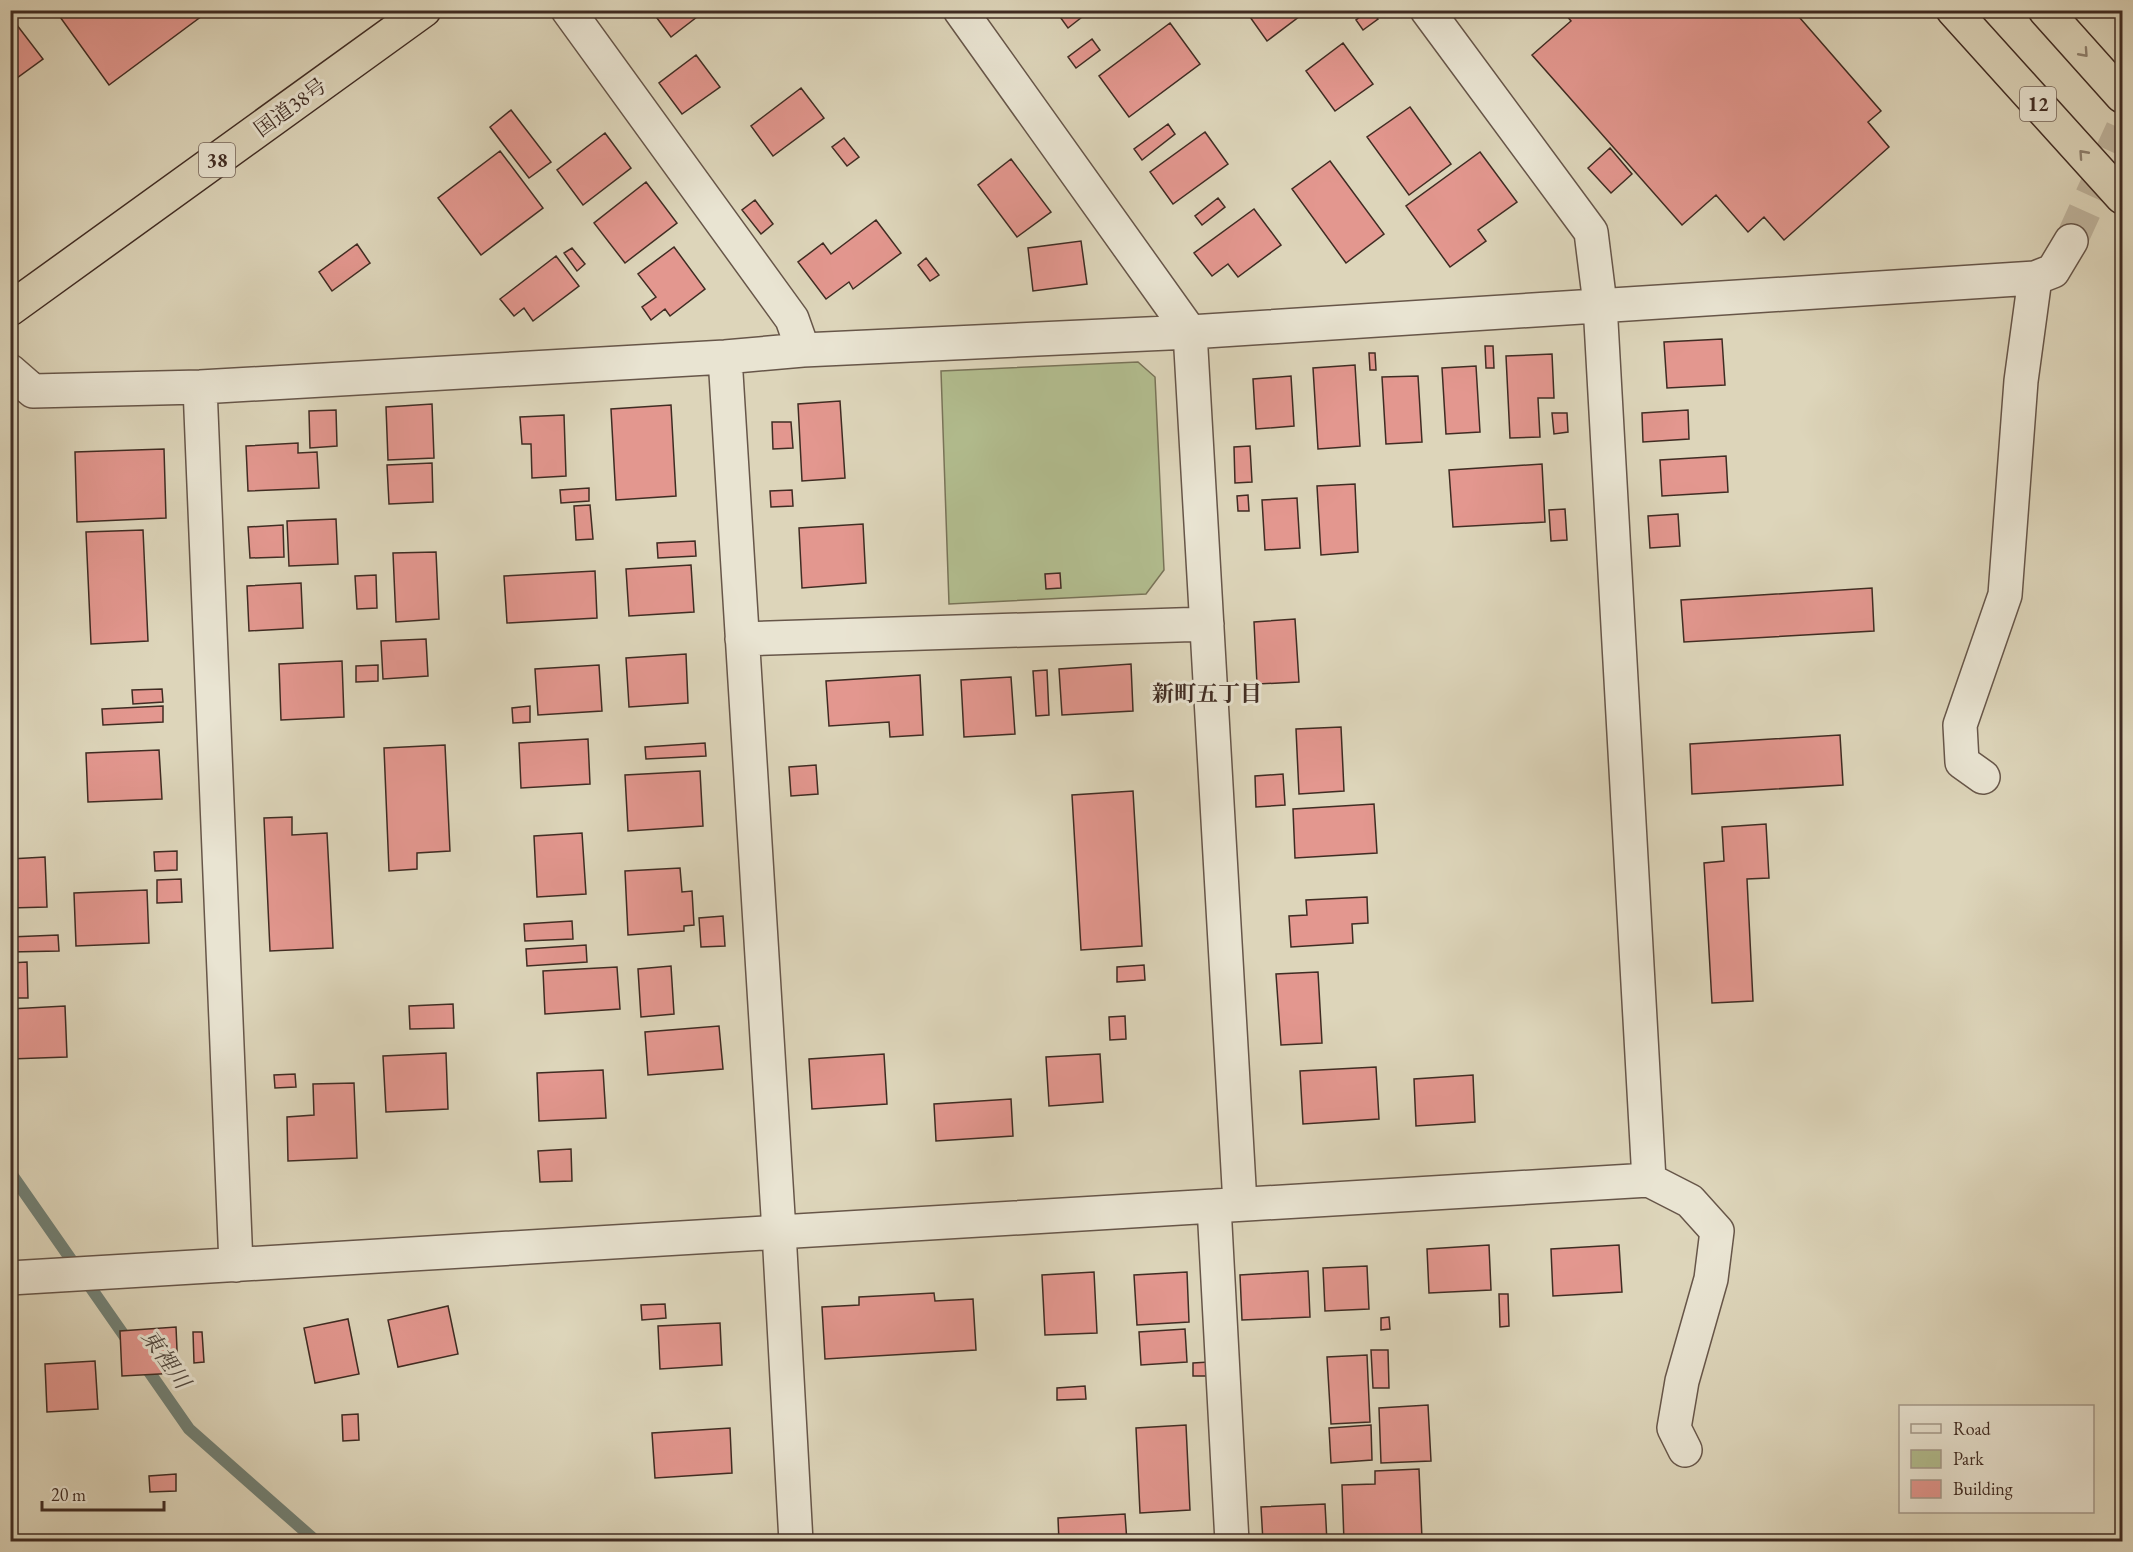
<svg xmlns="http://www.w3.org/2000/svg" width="2133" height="1552" font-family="'EB Garamond','Noto Serif JP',serif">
<rect width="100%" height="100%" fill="#ddd5ba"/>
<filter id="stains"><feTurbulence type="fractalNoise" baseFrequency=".00333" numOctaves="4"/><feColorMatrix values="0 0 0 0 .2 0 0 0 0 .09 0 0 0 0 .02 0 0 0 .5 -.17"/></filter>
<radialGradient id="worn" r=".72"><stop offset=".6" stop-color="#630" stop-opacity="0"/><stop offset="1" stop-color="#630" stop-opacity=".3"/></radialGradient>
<path fill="#b2bd8f" stroke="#797459" stroke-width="1.5" d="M1138 362 1155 377 1164 570 1146 594 949 604 941 371Z"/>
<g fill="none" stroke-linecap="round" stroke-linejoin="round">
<path stroke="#728176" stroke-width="12" d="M10 1172 130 1344
M143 1363 189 1429 317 1542"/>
</g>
<path fill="#e3978f" stroke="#402c23" stroke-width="1.5" d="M55 10H210L109 85Z
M651 10H706L671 37Z
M1055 10H1091L1068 28Z
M1245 10H1308L1267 41Z
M1369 10H1372L1378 19 1363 30 1356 20Z
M1562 10H1793L1881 111 1868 122 1889 147 1784 240 1764 217 1748 232 1716 195 1682 225 1532 55 1571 21Z
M10 16 43 59 10 83Z
M1170 23 1200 64 1129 117 1099 76Z
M1092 39 1100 50 1076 68 1068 57Z
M1343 43 1373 84 1335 111 1306 71Z
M696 55 720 87 682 114 659 83Z
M801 88 824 118 773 156 751 126Z
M1410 107 1451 164 1409 195 1367 137Z
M511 110 551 162 529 178 490 127Z
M1168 124 1175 134 1142 160 1134 149Z
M1205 132 1228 164 1173 204 1150 172Z
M605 133 631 168 583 205 557 170Z
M844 138 859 157 847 166 832 147Z
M1610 148 1632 174 1611 193 1588 168Z
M500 151 543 208 481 255 438 198Z
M1480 152 1517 202 1478 230 1486 241 1450 267 1406 206Z
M1011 159 1051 212 1017 237 978 185Z
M1330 161 1384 234 1346 263 1292 189Z
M646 182 677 223 625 263 594 223Z
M1218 198 1225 207 1202 225 1195 216Z
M755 200 773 224 761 234 742 210Z
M1254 209 1281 245 1238 277 1228 264 1212 276 1194 253Z
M876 220 901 253 853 289 849 282 826 299 798 262 823 243 831 254Z
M1081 241 1087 284 1033 291 1028 248Z
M357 244 370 263 332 291 319 272Z
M674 247 705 289 670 316 665 309 651 320 642 307 656 297 638 274Z
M572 248 585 264 577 271 564 253Z
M556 256 579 286 533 321 524 308 514 316 500 299Z
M926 258 939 275 930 281 918 265Z
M1722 339 1725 385 1667 388 1664 342Z
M1485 346H1493L1494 368H1486Z
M1369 353H1375L1376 370H1370Z
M1552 354 1554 398H1538L1540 437 1510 438 1506 356Z
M1355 365 1360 446 1318 449 1313 368Z
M1476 366 1480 432 1446 434 1442 368Z
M1291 376 1294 426 1256 429 1253 379Z
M1418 376 1422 442 1386 444 1382 377Z
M840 401 845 478 802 481 798 404Z
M432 404 434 458 388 460 386 407Z
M671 405 676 496 616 500 611 409Z
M336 410 337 446 310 448 309 411Z
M1688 410 1689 439 1643 442 1642 413Z
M1552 413H1567L1568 432 1554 434Z
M564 415 566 476 532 478 531 444H522L520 417Z
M772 422H791L793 448 773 449Z
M298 443V453L317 452 319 488 248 491 246 446Z
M1250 446 1252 482 1235 483 1234 447Z
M164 449 166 518 77 522 75 452Z
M1726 456 1728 492 1662 496 1660 460Z
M432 463 433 502 389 504 387 465Z
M1542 464 1545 522 1453 527 1449 470Z
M1355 484 1358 552 1321 555 1317 486Z
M589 488V501L561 503 560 490Z
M792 490 793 506 771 507 770 491Z
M1248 495 1249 511H1238L1237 496Z
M1297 498 1300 548 1265 550 1262 500Z
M590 505 593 539 576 540 574 506Z
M1565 509 1567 540 1551 541 1549 510Z
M1678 514 1680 546 1650 548 1648 516Z
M336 519 338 564 289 566 287 521Z
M863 524 866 583 802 588 799 528Z
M283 525 284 557 250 558 248 527Z
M143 530 148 641 91 644 86 532Z
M695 541 696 556 658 558 657 543Z
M436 552 439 619 396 622 393 553Z
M691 565 694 612 629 616 626 569Z
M595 571 597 618 507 623 504 576Z
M1060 573 1061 588 1046 589 1045 574Z
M376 575 377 608 357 609 355 576Z
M301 583 303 628 249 631 247 586Z
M1872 588 1874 631 1684 642 1681 600Z
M1295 619 1299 682 1257 684 1254 622Z
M426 639 428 676 383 679 381 641Z
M686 654 688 703 629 707 626 658Z
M342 661 344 717 281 720 279 664Z
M1131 664 1133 711 1062 715 1059 669Z
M378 665V681L356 682V666Z
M599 665 602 711 538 715 535 669Z
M1047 670 1049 715 1036 716 1033 671Z
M920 675 923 735 890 737 889 722 829 726 826 681Z
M1011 677 1015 734 964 737 961 680Z
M162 689 163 702 133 704 132 690Z
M163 706V722L103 725 102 709Z
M530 706V722L513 723 512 708Z
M1341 727 1344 791 1299 794 1296 729Z
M1840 735 1843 785 1692 794 1690 744Z
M588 739 590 784 521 788 519 743Z
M705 743 706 756 646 759 645 747Z
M445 745 450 851 417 853V869L389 871 384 748Z
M159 750 162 799 88 802 86 753Z
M816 765 818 794 791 796 789 767Z
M700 771 703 826 628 831 625 775Z
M1283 774 1285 805 1256 807 1255 776Z
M1133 791 1142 946 1081 950 1072 795Z
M1374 804 1377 853 1295 858 1293 809Z
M292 817V835L327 833 333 948 270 951 264 818Z
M1766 824 1769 878 1747 879 1753 1001 1712 1003 1704 863 1724 861 1722 827Z
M582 833 586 894 537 897 534 836Z
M177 851V870L155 871 154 852Z
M45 857 47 907 10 908V859Z
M680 868 682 892 692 891 694 925 684 926V931L628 935 625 871Z
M181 879 182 902 157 903V880Z
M147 890 149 943 76 946 74 893Z
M1367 897 1368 923 1352 924 1353 943 1291 947 1289 916 1307 915 1306 900Z
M723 916 725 946 701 947 699 918Z
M572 921 573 939 525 941 524 924Z
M58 935 59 951 10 952V937Z
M586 945 587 962 527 966 526 949Z
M27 962 28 998H10V963Z
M1144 965 1145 980 1117 982V967Z
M671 966 674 1014 641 1017 638 969Z
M617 967 620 1009 545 1014 543 971Z
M1318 972 1322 1043 1281 1045 1276 974Z
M453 1004 454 1028 410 1029 409 1006Z
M65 1006 67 1057 10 1059V1009Z
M1125 1016 1126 1039 1110 1040 1109 1017Z
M719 1026 723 1069 648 1075 645 1032Z
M446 1053 448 1109 386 1112 383 1056Z
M884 1054 887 1104 812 1109 809 1059Z
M1100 1054 1103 1102 1049 1106 1046 1057Z
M1376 1067 1379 1119 1303 1124 1300 1071Z
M603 1070 606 1118 539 1121 537 1073Z
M295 1074 296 1087 275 1088 274 1075Z
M1473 1075 1475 1122 1416 1126 1414 1079Z
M354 1083 357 1158 288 1161 287 1117 314 1115 313 1084Z
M1011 1099 1013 1136 936 1141 934 1104Z
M571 1149 572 1181 540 1182 538 1151Z
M1489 1245 1491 1290 1429 1293 1427 1249Z
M1619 1245 1622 1292 1553 1296 1551 1249Z
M1367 1266 1369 1309 1325 1311 1323 1268Z
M1308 1271 1310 1317 1242 1320 1240 1275Z
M1094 1272 1097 1333 1045 1335 1042 1275Z
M1187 1272 1189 1322 1137 1325 1134 1275Z
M934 1293 935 1301 973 1299 976 1350 825 1359 822 1307 859 1305V1297Z
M1499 1294H1508L1509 1326 1500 1327Z
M665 1304 666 1318 642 1320 641 1305Z
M448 1306 458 1354 398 1367 388 1320Z
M1389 1317 1390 1329 1381 1330V1318Z
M348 1319 359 1374 315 1383 304 1328Z
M720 1323 722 1365 660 1369 658 1326Z
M176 1327 178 1373 122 1376 120 1331Z
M1185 1329 1187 1362 1141 1365 1139 1332Z
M193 1332H202L204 1362 194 1363Z
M10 1341H13L15 1385H10Z
M1371 1350H1388L1389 1388H1373Z
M1367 1355 1370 1422 1331 1424 1327 1357Z
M95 1361 98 1409 47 1412 45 1364Z
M1209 1362V1376H1193V1363Z
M1085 1386 1086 1399 1057 1400V1388Z
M1428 1405 1431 1461 1381 1463 1379 1408Z
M358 1414 359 1440 343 1441 342 1415Z
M1186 1425 1190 1510 1140 1513 1136 1428Z
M1371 1425 1372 1460 1331 1463 1329 1428Z
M730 1428 732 1473 655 1478 652 1433Z
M1419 1469 1422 1539 1344 1542 1342 1485 1375 1484V1471Z
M176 1474V1491L150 1492 149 1476Z
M1325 1504 1327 1542H1263L1261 1507Z
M1125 1514 1127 1542H1059L1058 1518Z
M913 1538V1542H855Z"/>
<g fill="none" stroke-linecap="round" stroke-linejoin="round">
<path stroke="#beb39c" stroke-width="33" stroke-dasharray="33 16" stroke-linecap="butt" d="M2071 241 2122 129"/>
<g stroke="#675649" stroke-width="36">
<path id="minor" d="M568 10 792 319 803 350
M960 10 1190 332 1240 1204
M1427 10 1591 232 1600 304 1649 1180
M725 357 779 1232 796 1542
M10 371 33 391 200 387 725 357 803 350 1190 332 2035 278 2053 271 2071 241
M200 387 236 1265
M742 639 1207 624
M1983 777 1962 762 1960 725 2005 595 2021 381 2035 278
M1214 1206 1232 1542
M10 1278 1649 1180 1690 1201 1717 1231 1711 1279 1682 1381 1674 1428 1685 1450"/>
</g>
<g stroke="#402c23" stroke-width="36">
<path id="highway" d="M1953 10 2122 197
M2045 10 2122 96
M10 309 424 10"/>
</g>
<use href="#minor" stroke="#e9e4d2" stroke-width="33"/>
<use href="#highway" stroke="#ddd5ba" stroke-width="33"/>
</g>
<defs><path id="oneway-chevron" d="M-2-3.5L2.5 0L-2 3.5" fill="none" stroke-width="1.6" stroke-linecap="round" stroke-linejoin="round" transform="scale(1.5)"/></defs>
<g stroke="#8e806e">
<use href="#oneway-chevron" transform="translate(2084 53) rotate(48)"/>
<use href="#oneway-chevron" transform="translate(2083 154) rotate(-132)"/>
</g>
<g text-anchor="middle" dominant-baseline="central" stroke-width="6" stroke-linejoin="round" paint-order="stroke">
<g fill="#e9e4d2" stroke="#736358" stroke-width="1.5">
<rect x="2020" y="87" width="36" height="34" rx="4.5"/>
<rect x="199" y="143" width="36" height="34" rx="4.5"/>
</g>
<g font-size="20" font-weight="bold" fill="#402c23">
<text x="2038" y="104">12</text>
<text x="217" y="160">38</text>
</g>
<g font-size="21" fill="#402c23" stroke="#e9e4d2">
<text transform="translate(290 107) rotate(-36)">国道38号</text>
</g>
<g font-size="22" font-weight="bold" fill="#402c23" stroke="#e9e4d2">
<text x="1207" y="693">新町五丁目</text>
</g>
<g font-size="22" font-style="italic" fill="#51483f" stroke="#e9e4d2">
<text transform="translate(166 1359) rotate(55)">東裡川</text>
</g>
</g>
<rect width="2133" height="1552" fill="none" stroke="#ddd5ba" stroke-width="36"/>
<rect x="12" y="12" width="2109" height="1528" fill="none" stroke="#402c23" stroke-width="3"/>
<rect x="18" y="18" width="2097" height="1516" fill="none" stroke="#402c23" stroke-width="1.5"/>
<rect x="1899" y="1405" width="195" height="108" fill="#e9e4d2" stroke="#a59a8c" stroke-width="1.5"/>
<rect x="1911" y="1424" width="30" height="9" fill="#e9e4d2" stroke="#a59a8c" stroke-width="1.5"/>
<text x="1953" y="1435" font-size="18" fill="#402c23">Road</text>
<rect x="1911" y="1450" width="30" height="18" fill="#b2bd8f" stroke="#a59a8c" stroke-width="1.5"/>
<text x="1953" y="1465" font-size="18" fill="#402c23">Park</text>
<rect x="1911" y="1480" width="30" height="18" fill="#e3978f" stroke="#a59a8c" stroke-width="1.5"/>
<text x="1953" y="1495" font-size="18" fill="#402c23">Building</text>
<path d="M42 1501v9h122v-9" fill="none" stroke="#402c23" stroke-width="3"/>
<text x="51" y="1501" font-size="18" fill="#402c23" stroke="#e9e4d2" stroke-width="4.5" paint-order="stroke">20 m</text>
<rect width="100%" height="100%" filter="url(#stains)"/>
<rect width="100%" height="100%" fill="url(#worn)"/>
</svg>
